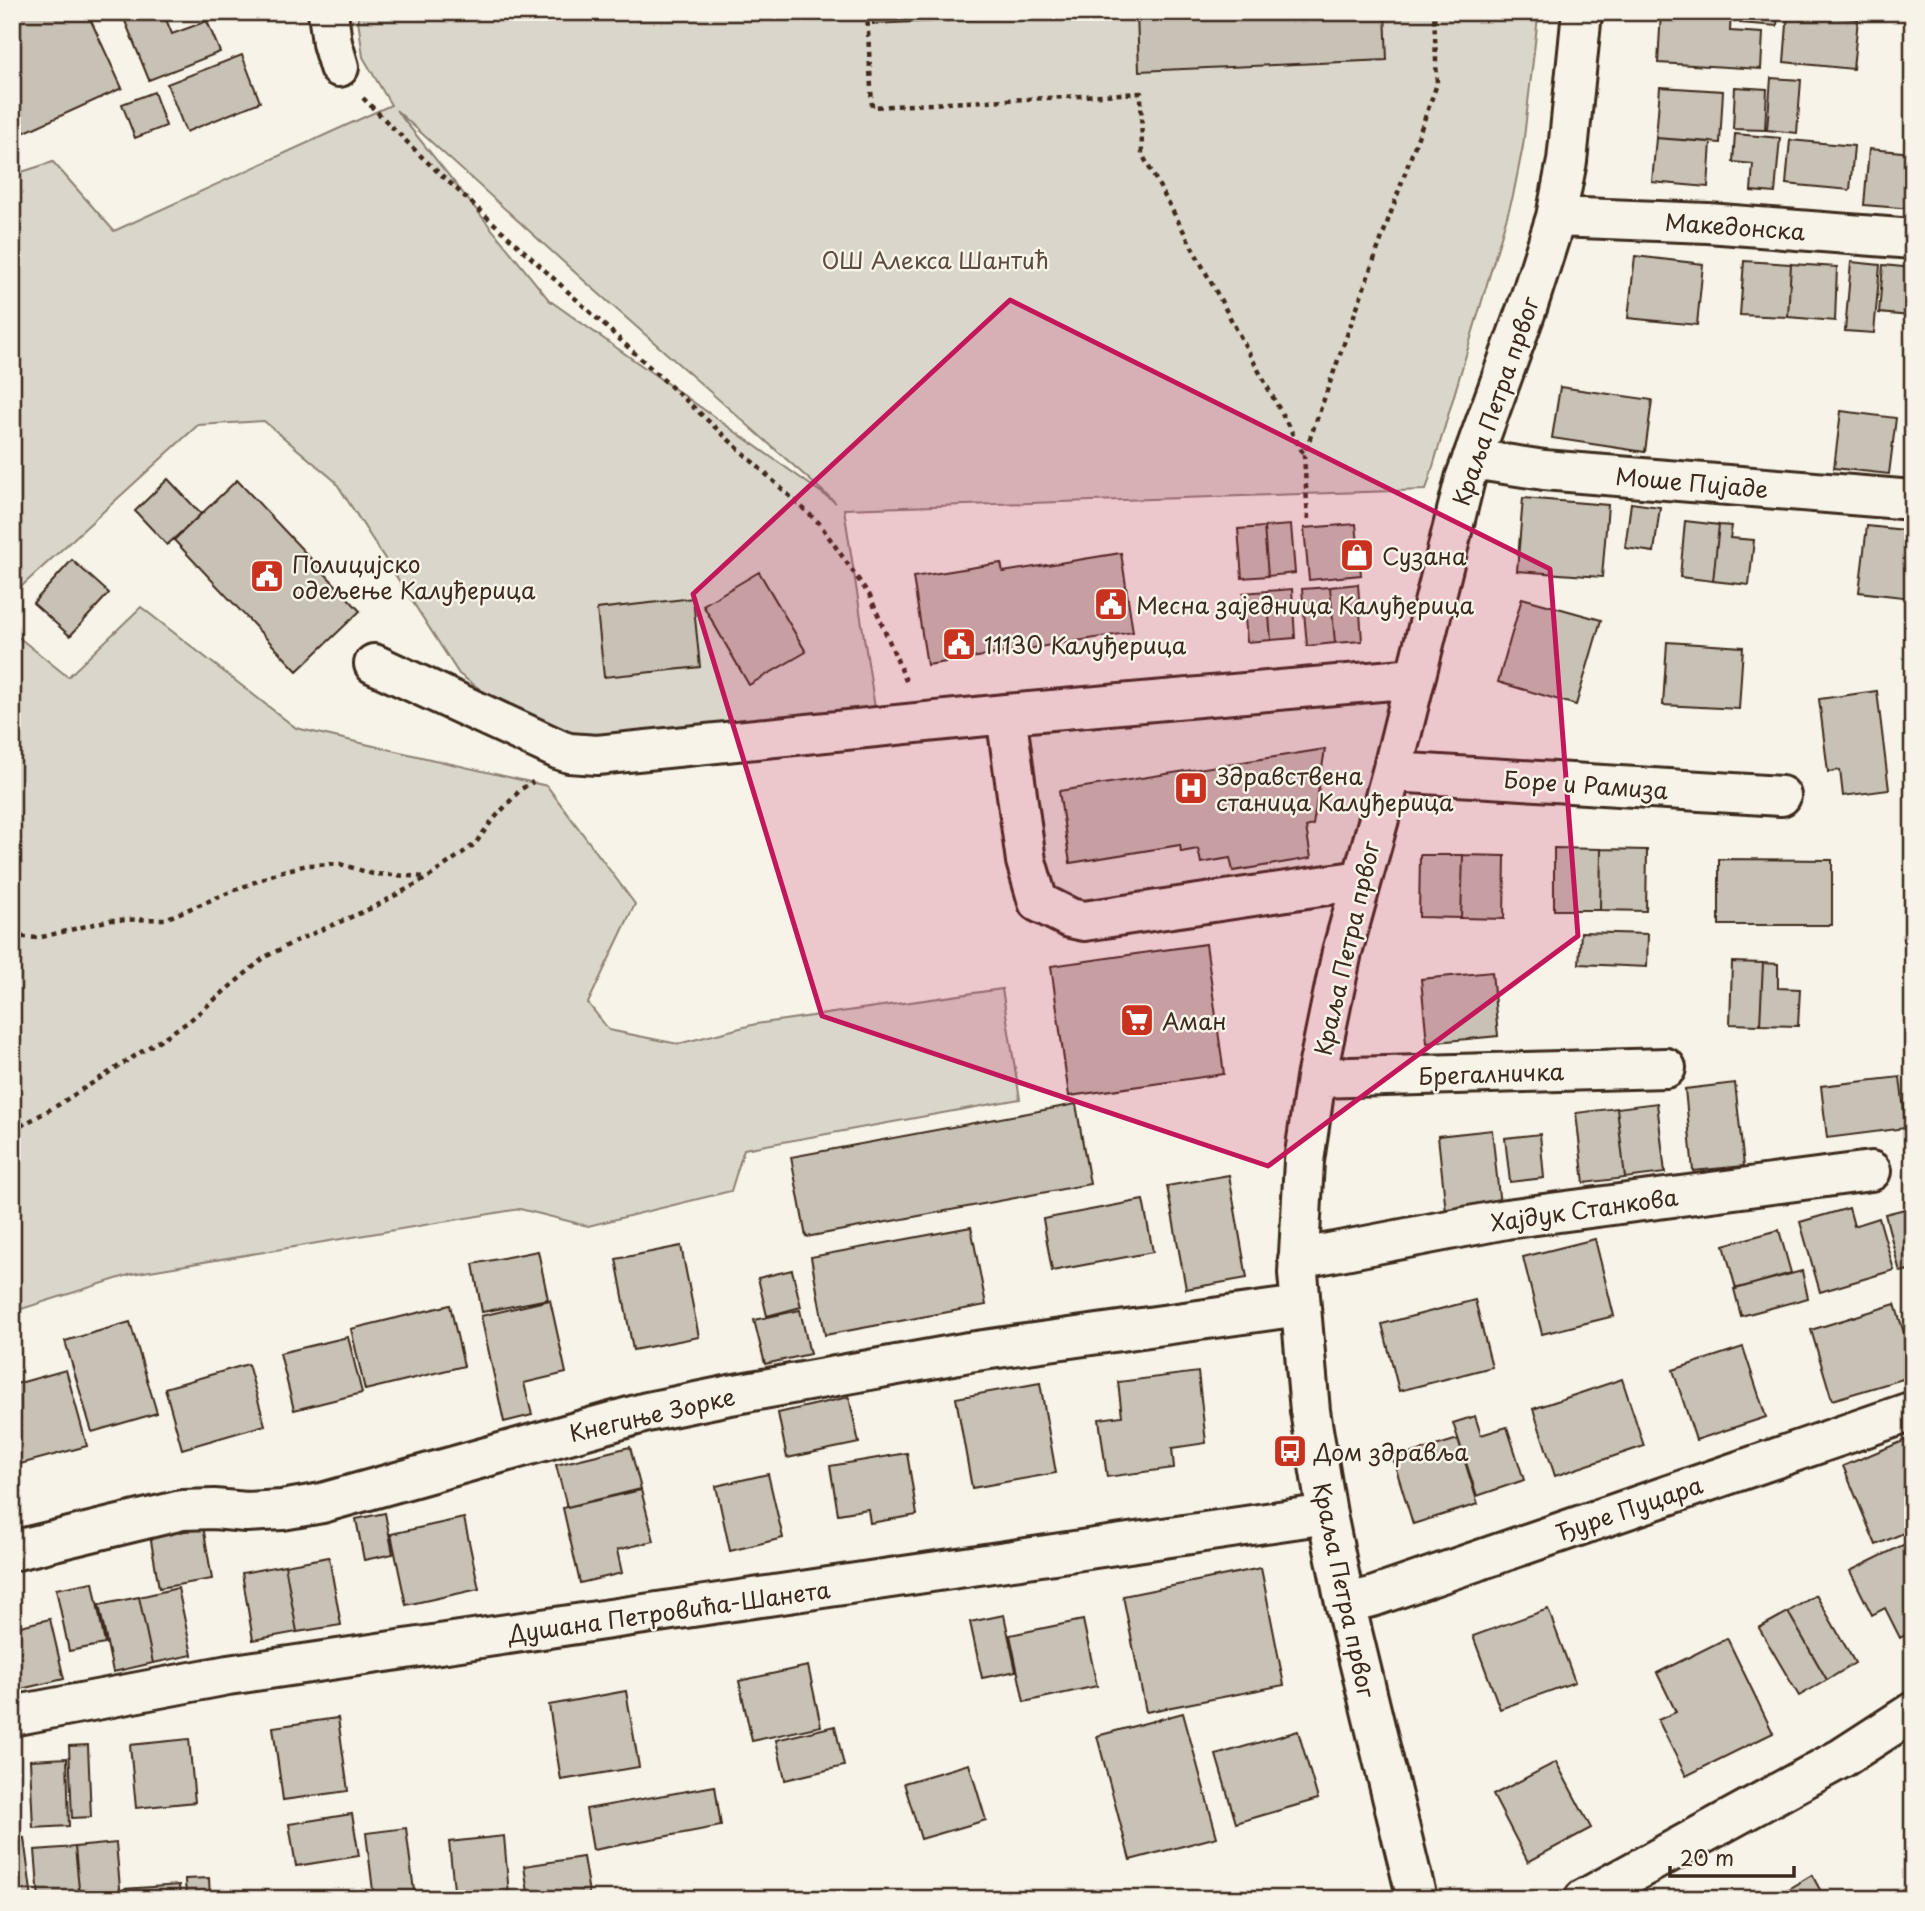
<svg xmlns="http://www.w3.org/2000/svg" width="1925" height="1911" font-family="'Playpen Sans',sans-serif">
<rect width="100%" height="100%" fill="#f7f3e8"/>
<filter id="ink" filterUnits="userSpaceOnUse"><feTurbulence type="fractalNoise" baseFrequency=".0143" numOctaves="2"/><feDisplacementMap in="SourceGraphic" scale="14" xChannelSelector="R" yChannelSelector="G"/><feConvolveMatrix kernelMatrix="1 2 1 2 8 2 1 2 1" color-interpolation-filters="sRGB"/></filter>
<g filter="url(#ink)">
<path fill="#e9e4d9" d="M1395 680 1341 881 1056 912 1006 714Z"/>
<path fill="#dbd6cb" stroke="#8b8074" stroke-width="2" fill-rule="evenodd" d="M357 12H1538V17L1523 146 1513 196 1426 490 844 509 878 727 569 753 459 674 335 481 264 421 198 425 12 595V175L53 162 114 231 391 105 363 57ZM396 110 580 277 836 503 549 300Z
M141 607 296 728 547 786 635 904 588 1003 609 1030 678 1044 756 1024 1002 989 1020 1099 744 1149 731 1191 588 1226 520 1209 132 1274 12 1312V632L68 677Z"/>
<path fill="#c8c1b6" stroke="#3b2a1e" stroke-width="2" d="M33 12H87L122 88 12 138V21Z
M148 12H163L172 34 207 21 220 52 149 80 125 21Z
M873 12H1123L873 24Z
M1137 12H1385L1387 60 1139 71Z
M1661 12H1731L1730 31 1763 33 1761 69 1658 63Z
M1741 12H1778L1777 26 1740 23Z
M1788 12H1827L1826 16 1858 19 1853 69 1784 62Z
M242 55 260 102 186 132 167 84Z
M1771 78 1801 80 1797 133 1767 130Z
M1660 87 1723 91 1720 143 1656 138Z
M1735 87 1767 89 1765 130 1733 129Z
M154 92 166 126 135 138 122 104Z
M1735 134 1780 138 1775 193 1751 191 1753 164 1733 162Z
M1656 138 1711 142 1708 187 1652 182Z
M1790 140 1854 146 1850 190 1786 184Z
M1869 149 1913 153V209L1864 205Z
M1635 256 1703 264 1697 325 1628 318Z
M1744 261 1791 264 1788 317 1740 315Z
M1851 262 1880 265 1874 333 1845 331Z
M1791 264 1837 267 1835 321 1788 317Z
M1883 265 1913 268V349L1907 348 1910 316 1879 313Z
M1560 387 1652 400 1645 452 1552 438Z
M1841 411 1896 418 1889 474 1834 468Z
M168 479 201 514 167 545 135 511Z
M237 480 360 611 297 671 174 540Z
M1523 498 1608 505 1602 577 1517 571Z
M1631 503 1660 507 1654 552 1625 548Z
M1685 521 1719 525 1713 581 1680 577Z
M1356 524 1361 575 1309 580 1304 528Z
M1291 525 1295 573 1268 576 1264 527Z
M1719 525 1732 526 1730 538 1754 540 1749 585 1713 581Z
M1867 526 1913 531 1911 598 1859 592Z
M1264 527 1268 576 1242 578 1238 529Z
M1121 553 1133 632 927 665 913 577 1001 563 1003 572Z
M72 560 109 593 70 636 33 603Z
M759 572 806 652 749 685 703 605Z
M1358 584 1362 641 1335 643 1330 587Z
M1330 587 1335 643 1307 646 1302 589Z
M1292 589 1295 638 1271 640 1267 591Z
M1267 591 1271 640 1247 642 1243 593Z
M693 598 700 667 604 677 597 609Z
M1522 598 1601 620 1576 705 1498 682Z
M1667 642 1743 647 1739 709 1663 705Z
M1877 691 1889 790 1843 796 1840 770 1828 772 1819 699Z
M1325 749 1313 825 1306 827 1311 858 1233 871 1230 858 1201 863 1198 849 1181 852 1180 845 1070 863 1059 791Z
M1554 848 1601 849 1600 910H1554Z
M1601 849 1647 850 1646 911 1600 910Z
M1420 855H1463L1461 918 1419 917Z
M1463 855 1505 856 1504 919 1461 918Z
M1719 859 1832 860V925H1719Z
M1581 932 1648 934 1647 967 1579 964Z
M1206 944 1224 1074 1069 1096 1051 966Z
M1732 962 1763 963 1760 1025 1730 1024Z
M1763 963 1778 964V988L1800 989 1798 1026 1760 1025Z
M1492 972 1498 1036 1427 1043 1421 979Z
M1900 1077 1906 1128 1827 1138 1821 1086Z
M1735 1083 1744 1166 1693 1171 1685 1089Z
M1657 1103 1665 1173 1625 1178 1617 1108Z
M1076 1104 1090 1184 806 1237 791 1157Z
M1617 1108 1625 1178 1584 1183 1576 1113Z
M1492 1130 1500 1206 1446 1212 1438 1136Z
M1540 1134 1544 1178 1510 1182 1505 1138Z
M1229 1175 1247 1278 1186 1289 1167 1186Z
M1143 1200 1153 1252 1052 1271 1043 1219Z
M1913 1207V1269L1900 1272 1885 1214Z
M1849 1208 1854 1226 1879 1218 1894 1270 1820 1292 1800 1222Z
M971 1227 986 1305 825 1335 811 1257Z
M1779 1230 1791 1273 1736 1289 1724 1245Z
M1595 1239 1614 1316 1542 1334 1523 1257Z
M681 1246 699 1337 633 1350 616 1259Z
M538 1251 548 1299 482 1312 473 1264Z
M792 1270 801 1307 767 1316 758 1278Z
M1802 1271 1808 1298 1741 1316 1734 1289Z
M550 1300 566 1373 524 1383 532 1415 504 1422 481 1316Z
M1475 1300 1492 1367 1399 1391 1382 1324Z
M1895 1304 1913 1362V1376L1832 1400 1811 1330Z
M450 1305 464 1366 365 1390 351 1329Z
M800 1310 810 1354 765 1364 754 1320Z
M130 1322 157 1413 92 1432 65 1341Z
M348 1337 362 1393 294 1410 280 1353Z
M1743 1347 1766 1417 1696 1440 1673 1370Z
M248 1364 265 1425 182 1449 165 1388Z
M66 1370 87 1446 13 1466 12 1385Z
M1198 1372 1206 1443 1172 1448 1174 1468 1107 1477 1099 1419 1122 1416 1118 1382Z
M1622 1379 1644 1446 1555 1476 1533 1409Z
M1040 1383 1056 1473 972 1488 956 1398Z
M849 1397 859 1443 787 1458 778 1413Z
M1475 1416 1481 1435 1507 1427 1524 1480 1477 1496 1453 1423Z
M1913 1437V1529L1876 1545 1843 1466Z
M1458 1439 1478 1504 1413 1524 1393 1459Z
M630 1447 641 1489 567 1507 556 1465Z
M907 1453 917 1515 870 1523 868 1509 838 1514 830 1466Z
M768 1474 783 1538 730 1551 716 1486Z
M641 1490 654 1541 617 1550 622 1573 580 1583 563 1508Z
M385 1513 393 1554 364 1560 356 1519Z
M464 1518 479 1589 406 1605 391 1534Z
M203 1526 212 1579 159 1588 150 1535Z
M1913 1540V1631L1900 1638 1885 1608 1872 1615 1850 1571Z
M329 1557 341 1625 297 1632 285 1565Z
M285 1565 297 1632 253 1640 242 1573Z
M1261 1568 1284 1685 1146 1712 1123 1596Z
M93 1582 105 1644 69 1651 56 1589Z
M178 1588 192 1655 153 1663 139 1597Z
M1816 1595 1855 1663 1827 1680 1788 1612Z
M139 1597 153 1663 113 1672 99 1605Z
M1548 1609 1575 1682 1500 1709 1473 1636Z
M1788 1612 1827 1680 1799 1696 1759 1628Z
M1004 1615 1016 1671 982 1678 970 1622Z
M50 1619 64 1679 12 1691V1628Z
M1083 1620 1097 1686 1024 1702 1010 1635Z
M1727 1638 1773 1733 1686 1776 1658 1720 1676 1712 1657 1673Z
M808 1666 821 1726 752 1741 739 1681Z
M626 1691 639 1767 561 1780 549 1705Z
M1183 1713 1217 1837 1130 1860 1097 1736Z
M338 1718 348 1791 283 1800 273 1727Z
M835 1726 844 1766 785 1780 776 1740Z
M1298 1731 1318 1799 1236 1823 1216 1755Z
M189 1739 195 1802 136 1808 130 1745Z
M88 1745 91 1817 72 1818 69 1746Z
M67 1758 69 1826 33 1828 30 1760Z
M1556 1762 1591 1828 1528 1862 1493 1795Z
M969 1764 986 1820 921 1839 904 1783Z
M715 1786 721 1826 593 1850 586 1809Z
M352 1814 359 1856 296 1866 289 1824Z
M406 1828 415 1899H374L366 1833Z
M504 1836 509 1895 455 1899 449 1842Z
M24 1838 32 1899H12V1840Z
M116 1843 121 1899H80L75 1847Z
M75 1847 80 1899H39L35 1850Z
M583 1857 590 1899H529L524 1866Z
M1812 1875 1825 1899H1771Z
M209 1878 210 1899H186L185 1879Z
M179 1885 180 1899H125L124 1889Z
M681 1890 683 1899H639Z
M870 1891 872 1899H832Z
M1004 1891 1005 1899H968Z"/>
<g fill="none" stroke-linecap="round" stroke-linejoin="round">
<g stroke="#3b2a1e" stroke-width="44">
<path id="minor" d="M328 12 332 43 339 67
M1556 217 1708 223 1913 239
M1472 459 1544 470 1913 500
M374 664 560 750 569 753 597 755 1006 714 1415 678
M1006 714 1026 861 1038 902 1070 918 1084 921 1361 880
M1392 772 1781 796
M1316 1078 1666 1068
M1298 1259 1506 1219 1871 1171
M12 1551 182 1510 214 1509 246 1512 282 1510 322 1503 647 1412 730 1395 969 1352 1300 1306
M1345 1603 1372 1597 1913 1411
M12 1716 228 1675 1327 1514
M1417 1899 1345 1603 1327 1514 1310 1411 1298 1273 1304 1161 1316 1078 1342 952 1392 772 1465 479 1527 308 1556 217 1567 161 1582 12
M1584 1899 1842 1758 1913 1712"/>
</g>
<path stroke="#3b2a1e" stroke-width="4.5" stroke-dasharray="5 5" stroke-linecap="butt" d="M867 12 872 107 1141 93 1142 154 1304 455
M363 98 424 159 819 523 870 596 907 683
M1308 519 1304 455 1437 84 1434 12
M12 936 38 938 110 920 165 919 279 872 307 865 340 864 373 874 428 877
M12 1131 58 1105 188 1022 265 957 298 940 374 907 429 877 475 844 491 822 521 789 533 782"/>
<use href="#minor" stroke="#f7f3e8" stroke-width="38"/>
</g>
</g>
<path fill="#c2185b" fill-opacity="0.2" stroke="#c2185b" stroke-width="5" stroke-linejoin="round" d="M1010 300 1550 569 1578 936 1268 1166 822 1016 693 594Z"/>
<defs>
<g id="shop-square" transform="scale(1.75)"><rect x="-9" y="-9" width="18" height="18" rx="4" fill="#c8321e" stroke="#f7f3e8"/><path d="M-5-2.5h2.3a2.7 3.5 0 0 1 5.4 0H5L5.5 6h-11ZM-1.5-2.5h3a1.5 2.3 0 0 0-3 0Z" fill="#fff"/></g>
<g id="civic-square" transform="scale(1.75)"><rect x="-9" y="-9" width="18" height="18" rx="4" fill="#c8321e" stroke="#f7f3e8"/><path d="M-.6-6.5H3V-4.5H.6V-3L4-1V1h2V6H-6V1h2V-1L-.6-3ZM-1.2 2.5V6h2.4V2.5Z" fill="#fff"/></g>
<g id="hospital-square" transform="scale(1.75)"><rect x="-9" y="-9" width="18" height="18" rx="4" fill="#c8321e" stroke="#f7f3e8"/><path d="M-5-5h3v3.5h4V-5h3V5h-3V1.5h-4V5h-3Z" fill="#fff"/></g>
<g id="supermarket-square" transform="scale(1.75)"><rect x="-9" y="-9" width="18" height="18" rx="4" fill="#c8321e" stroke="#f7f3e8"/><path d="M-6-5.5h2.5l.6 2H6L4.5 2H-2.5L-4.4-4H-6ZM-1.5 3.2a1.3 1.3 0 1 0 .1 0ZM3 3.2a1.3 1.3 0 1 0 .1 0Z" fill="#fff"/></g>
<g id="bus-square" transform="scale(1.75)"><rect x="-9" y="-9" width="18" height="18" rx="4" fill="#c8321e" stroke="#f7f3e8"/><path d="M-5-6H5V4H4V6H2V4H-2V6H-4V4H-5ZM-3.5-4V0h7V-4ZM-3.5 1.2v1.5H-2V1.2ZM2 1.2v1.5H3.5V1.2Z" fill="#fff"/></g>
</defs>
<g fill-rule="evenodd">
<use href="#shop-square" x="1357" y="555"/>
<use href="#civic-square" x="267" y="576"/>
<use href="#civic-square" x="1111" y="604"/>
<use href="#civic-square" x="959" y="644"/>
<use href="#hospital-square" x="1191" y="788"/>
<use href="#supermarket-square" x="1137" y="1020"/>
<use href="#bus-square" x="1290" y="1451"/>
</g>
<g text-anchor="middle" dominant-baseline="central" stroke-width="5" stroke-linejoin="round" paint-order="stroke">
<g font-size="23" fill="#3b2a1e" stroke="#f7f3e8">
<text transform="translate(1735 226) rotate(4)">Македонска</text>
<text transform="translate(1495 401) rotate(-71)">Краља Петра првог</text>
<text transform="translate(1692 482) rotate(5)">Моше Пијаде</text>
<text transform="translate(1586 784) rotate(4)">Боре и Рамиза</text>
<text transform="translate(1346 948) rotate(-77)">Краља Петра првог</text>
<text transform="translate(1491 1073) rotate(-2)">Брегалничка</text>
<text transform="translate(1584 1209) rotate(-8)">Хајдук Станкова</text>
<text transform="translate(652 1414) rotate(-13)">Кнегиње Зорке</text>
<text transform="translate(1629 1508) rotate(-19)">Ђуре Пуцара</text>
<text transform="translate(1345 1590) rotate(78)">Краља Петра првог</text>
<text transform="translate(669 1611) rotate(-8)">Душана Петровића-Шанета</text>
</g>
<g font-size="23" fill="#5b4c41" stroke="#f7f3e8">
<text x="935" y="259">ОШ Алекса Шантић</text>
</g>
<g font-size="23" fill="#3b2a1e" stroke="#f7f3e8" text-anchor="start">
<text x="1382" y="555">Сузана</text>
<text x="292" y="563">Полицијско<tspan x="292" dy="26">одељење Калуђерица</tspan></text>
<text x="1136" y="604">Месна заједница Калуђерица</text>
<text x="984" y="644">11130 Калуђерица</text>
<text x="1216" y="775">Здравствена<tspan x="1216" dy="26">станица Калуђерица</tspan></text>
<text x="1162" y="1020">Аман</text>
<text x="1314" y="1451">Дом здравља</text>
</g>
</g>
<rect width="1925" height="1911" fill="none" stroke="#f7f3e8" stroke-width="42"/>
<rect x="21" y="21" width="1883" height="1869" fill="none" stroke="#3b2a1e" stroke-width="2.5" filter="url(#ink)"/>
<path d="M1670 1866v10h124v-10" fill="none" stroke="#3b2a1e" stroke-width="3.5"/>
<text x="1680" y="1866" font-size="21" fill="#3b2a1e" stroke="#f7f3e8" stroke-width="5" paint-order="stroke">20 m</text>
</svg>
